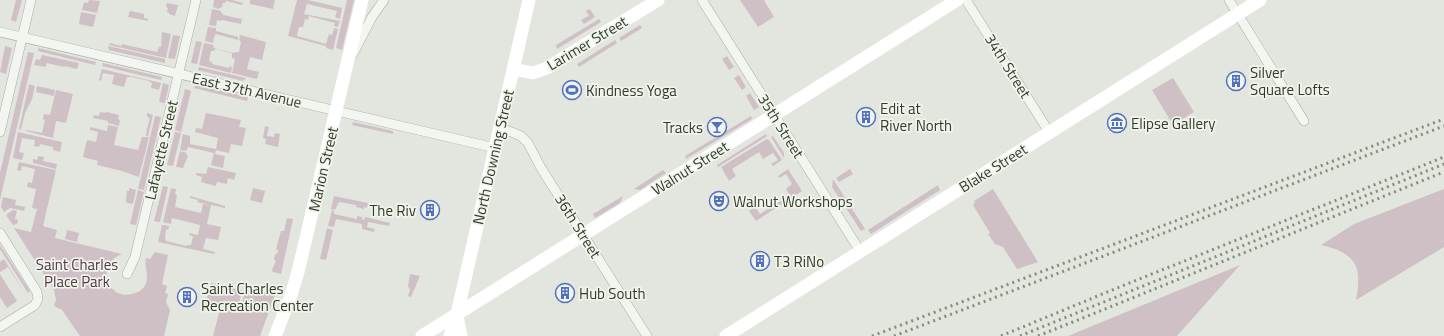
<svg xmlns="http://www.w3.org/2000/svg" width="1444" height="336" font-family="'Titillium Web',sans-serif">
<rect width="100%" height="100%" fill="#e2e6de"/>
<path fill="#cfc0c6" d="M16 0H22L16 22 11 20Z
M89 0 100 1 97 13 82 10 84 2 88 3Z
M214 0H232L243 3 242 5 226 1 225 3H223L222 7 218 9 213 7Z
M250 0H275L273 9 250 4Z
M297 0H308L342 8 340 19 335 17 337 11 307 4 304 14 340 21 338 27 334 26 335 23 309 16 308 20 305 19 303 27H299L297 36 326 44 329 34 332 35 334 28 338 29 333 50 326 48V46L288 36Z
M347 0H354L342 50 336 48Z
M740 0H764L774 17 758 27Z
M167 3 178 5 175 16 169 14V13L167 12 168 8 166 7Z
M212 9 221 11V13H223V15L242 19 241 24 222 20 221 21 217 20 216 26 209 25Z
M590 9 595 17 584 24 581 20 589 16 586 11Z
M130 11 144 14V18L148 19V21L128 17Z
M81 12 96 15 93 27 79 24Z
M599 19 601 22 557 49 556 45Z
M640 25 642 28 621 41 619 38Z
M208 27 216 28V31L238 37V40L216 34 214 37 213 43 205 41Z
M162 32 171 34 166 58 109 45 110 43 121 46 122 44 157 52 159 47H161Z
M173 35 180 36 175 59 168 58Z
M240 35 266 42 262 60 250 57 247 69 259 72 257 79 232 73 235 59 232 58V53L215 49 214 51H211L209 61 212 62V64L229 68 230 66 232 67 231 73 199 65 204 43 214 45 213 47 216 49 235 53V52H239L241 42 239 40Z
M615 40 617 43 579 67 577 64Z
M196 41 202 42 197 64 191 63Z
M5 46 12 48 6 74 0 72Z
M108 46 165 59V63L109 50Z
M38 48 96 62 95 65 38 51Z
M28 52 34 53 0 200V173Z
M42 55 79 63 77 69 65 66 64 67 47 63 45 67 34 65 36 59 40 60Z
M727 56 734 67 729 70 722 59Z
M103 63 162 77 161 80 102 66Z
M199 67 246 78 243 81 198 70Z
M102 69 131 76V77H127L124 87 112 84 114 75 103 73 101 81 99 80Z
M739 75 746 87 742 90 734 78Z
M132 76 161 83 159 90 151 88 152 83 149 81 132 77Z
M1173 78 1194 112 1173 125 1152 90Z
M163 83 169 85 165 103 159 102Z
M29 84 35 86 32 99 25 113 21 130 19 129Z
M195 85 248 97 247 101 194 88Z
M37 86 55 90 54 96 36 92Z
M185 89 191 91 181 132 175 130Z
M56 90 73 94 66 123 56 121 53 138 26 131V130L42 133 45 120 43 119 44 114 50 115Z
M750 93 759 107 754 110 746 96Z
M100 112 105 113 107 112 119 115 118 119 120 120 119 126 108 123V121L93 118 94 115 99 116Z
M147 113 153 115 148 136H146L147 130 145 129H147L150 118 147 117Z
M206 113 241 120 239 127 246 128 242 146 231 144 229 153 216 150 215 154 225 156 223 168 211 165 214 153 188 147 186 151 180 150 183 134 190 136V144L216 149 218 138 195 132 196 128 202 129Z
M155 116 161 117 144 190 138 189Z
M751 116 752 119 686 159 685 156Z
M353 122 393 131V134L352 125Z
M108 125 118 127 114 145 138 150 142 137H149L139 177 122 171 97 165 98 161 83 157 87 140 96 142 98 132 90 130V127L107 131Z
M265 126 269 127 267 136 274 137 275 133 280 134 278 147 265 144 266 139 263 138Z
M18 132 62 142 60 152 53 150V147L40 144 39 147 34 146 35 140 22 138 19 152 24 153 22 160 13 158Z
M175 132 181 133 173 166 167 165Z
M766 134 767 136 718 167 717 165Z
M773 136 784 153V158L771 137Z
M767 139 769 140 782 160 773 166 771 164 778 160 773 153 763 159 759 152 732 169 736 176 729 181 721 167Z
M180 151 187 153 186 155 188 156 183 168 176 167Z
M38 156 44 157 43 161 57 164 56 169 33 163V159L37 160Z
M19 162 56 170 43 226 57 230 55 238 122 254C94 265 108 303 135 293 139 292 145 288 146 283 149 276 144 266 146 258L150 259 155 252 168 255 162 284 167 286 165 293 168 294 166 302 170 310 164 336H80L62 310 54 306 56 300 54 290 14 228 31 232 37 209 32 208 36 189 27 187 28 182 32 183 35 169 22 166 21 171 17 170Z
M208 167 236 173 234 180 228 178 227 184 217 182 216 186 201 182 202 177 196 175V173L206 174Z
M788 169 802 191 756 221 749 211 755 207 760 214 790 195 786 189 792 184 786 174 779 178 778 176Z
M850 169 853 174 839 182 836 178Z
M663 170 666 173 640 190 634 189Z
M833 179 865 229 861 231 832 187Z
M938 185 940 190 871 234 868 230Z
M163 186 168 187 160 222 154 221Z
M129 188 136 190 133 204 127 203 126 201 127 191H129Z
M171 188 176 189 175 194 177 195 175 207 201 213 203 204 210 205 197 202 198 200 190 198V196L225 206V208L211 205 207 224 221 227 218 240 206 238 203 249 215 252 214 254 158 242 162 225 169 226 168 230 166 229 165 238 166 241 186 246 187 245H191L193 236 189 235V233L198 235 200 225 172 218 171 224 163 222Z
M253 188 265 191 262 203 250 200Z
M993 189 1038 262 1017 269 1003 247 995 244 988 234 990 233 973 205 975 203 974 201Z
M1444 189V247L1356 300C1359 284 1362 264 1345 254 1338 249 1329 247 1321 245L1354 224Z
M138 190 144 192 136 225 130 224Z
M334 196 368 203 367 208 364 207V209L356 207V205L339 202 335 210 331 209Z
M623 196 620 203 595 218 593 214Z
M3 197 16 200 15 205 25 207 24 211 10 208 4 212 1 207Z
M13 210 17 211 15 219 18 220 17 224 13 225 6 215Z
M332 210 334 211V214L357 219V216L362 217V219L364 220 365 217 390 223 389 226 368 222 367 227 375 229 374 232 362 229V224L336 219 334 227 328 226Z
M287 218 293 219 281 274 273 272 272 270 276 261 274 260 275 254H277L278 250 276 249 281 231H284Z
M327 228 333 230 326 260 320 259Z
M67 230 79 233 77 242 65 239Z
M0 245 30 291 28 293 0 249Z
M4 259 26 295 8 267 0 272V262Z
M1240 265 1177 336H1068Z
M0 274 17 301 7 308 0 297Z
M410 274 420 276 411 297 408 296 410 290 408 286Z
M211 283 242 290 238 308 206 301Z
M246 288 275 295 260 336H213L220 309 239 313Z"/>
<g fill="none" stroke-linecap="round" stroke-linejoin="round">
<g stroke="#aaafa4" stroke-width="10">
<path id="street" d="M702 0 860 251
M966 0 1049 132
M1229 0 1304 121
M0 32 495 148
M353 54 372 17 384 0
M499 127 521 136 528 143 541 168 647 336
M0 132 31 0
M0 233 37 292 38 299 35 305 0 327
M127 274 135 257 196 0"/>
</g>
<use href="#street" stroke="#f3f5f1" stroke-width="9"/>
<path stroke="#fff" stroke-width="13" d="M513 69 533 73 547 68 658 0
M457 316 461 336
M275 336 291 295 298 272 362 0
M422 336 957 0
M450 336 457 314 529 0
M726 336 1260 0"/>
<path stroke="#848e7a" stroke-width="3" stroke-dasharray="2 4" stroke-linecap="butt" d="M872 336 1444 119
M894 336 1444 126
M1001 336 1117 288 1444 157
M1020 336 1444 164
M1038 336 1444 172"/>
</g>
<defs>
<g id="building-ring" transform="scale(1)"><circle r="9.5" fill="#f1f4ed" stroke="#5170be" stroke-width="1.5"/><path d="M-4-6H4V6H1V3H-1V6H-4ZM-2.5-4.3h1.7v1.8h-1.7ZM.8-4.3h1.7v1.8H.8ZM-2.5-1h1.7V.8h-1.7ZM.8-1h1.7V.8H.8Z" fill="#5170be"/></g>
<g id="stadium-ring" transform="scale(1)"><circle r="9.5" fill="#f1f4ed" stroke="#5170be" stroke-width="1.5"/><path d="M0-5a6.5 5 0 1 0 0 10a6.5 5 0 1 0 0-10ZM-3.5-1.8h7v3.6h-7Z" fill="#5170be"/></g>
<g id="museum-ring" transform="scale(1)"><circle r="9.5" fill="#f1f4ed" stroke="#5170be" stroke-width="1.5"/><path d="M0-6L6-3V-2H-6V-3ZM-5-1h2V3h-2ZM-1-1h2V3h-2ZM3-1h2V3H3ZM-6 4H6V6H-6Z" fill="#5170be"/></g>
<g id="bar-ring" transform="scale(1)"><circle r="9.5" fill="#f1f4ed" stroke="#5170be" stroke-width="1.5"/><path d="M-6-5H6L.8 .8V4.5H3.5V6h-7V4.5H-.8V.8Z" fill="#5170be"/></g>
<g id="theatre-ring" transform="scale(1)"><circle r="9.5" fill="#f1f4ed" stroke="#5170be" stroke-width="1.5"/><path d="M-5-5.5Q0-4 5-5.5V0Q5 5 0 6Q-5 5-5 0ZM-3.3-2.5H-1v1.5H-3.3ZM1-2.5H3.3v1.5H1ZM-2.8 1Q0 5.5 2.8 1Z" fill="#5170be"/></g>
</defs>
<g fill-rule="evenodd">
<use href="#building-ring" x="1236" y="81"/>
<use href="#stadium-ring" x="572" y="90"/>
<use href="#building-ring" x="866" y="117"/>
<use href="#museum-ring" x="1117" y="123"/>
<use href="#bar-ring" x="717" y="127"/>
<use href="#theatre-ring" x="719" y="201"/>
<use href="#building-ring" x="430" y="210"/>
<use href="#building-ring" x="760" y="261"/>
<use href="#building-ring" x="565" y="293"/>
<use href="#building-ring" x="187" y="297"/>
</g>
<g text-anchor="middle" dominant-baseline="central" stroke-width="3.5" stroke-linejoin="round" paint-order="stroke">
<g font-size="15" fill="#323b29" stroke="#f1f4ed">
<text transform="translate(587 43) rotate(-31)">Larimer Street</text>
<text transform="translate(1008 66) rotate(58)">34th Street</text>
<text transform="translate(247 90) rotate(13)">East 37th Avenue</text>
<text transform="translate(781 126) rotate(58)">35th Street</text>
<text transform="translate(161 150) rotate(-77)">Lafayette Street</text>
<text transform="translate(493 157) rotate(-77)">North Downing Street</text>
<text transform="translate(690 168) rotate(-32)">Walnut Street</text>
<text transform="translate(993 168) rotate(-32)">Blake Street</text>
<text transform="translate(323 169) rotate(-77)">Marion Street</text>
<text transform="translate(578 226) rotate(58)">36th Street</text>
</g>
<g font-size="15" fill="#323b29" stroke="#f1f4ed" text-anchor="start">
<text x="1250" y="72">Silver<tspan x="1250" dy="17">Square Lofts</tspan></text>
<text x="586" y="90">Kindness Yoga</text>
<text x="880" y="108">Edit at<tspan x="880" dy="17">River North</tspan></text>
<text x="1131" y="123">Elipse Gallery</text>
<text x="703" y="127" text-anchor="end">Tracks</text>
<text x="733" y="201">Walnut Workshops</text>
<text x="416" y="210" text-anchor="end">The Riv</text>
<text x="774" y="261">T3 RiNo</text>
<text x="201" y="288">Saint Charles<tspan x="201" dy="17">Recreation Center</tspan></text>
<text x="579" y="293">Hub South</text>
</g>
<g font-size="15" fill="#553842" stroke="#f1f4ed">
<text x="77" y="264">Saint Charles<tspan x="77" dy="17">Place Park</tspan></text>
</g>
</g>
</svg>
